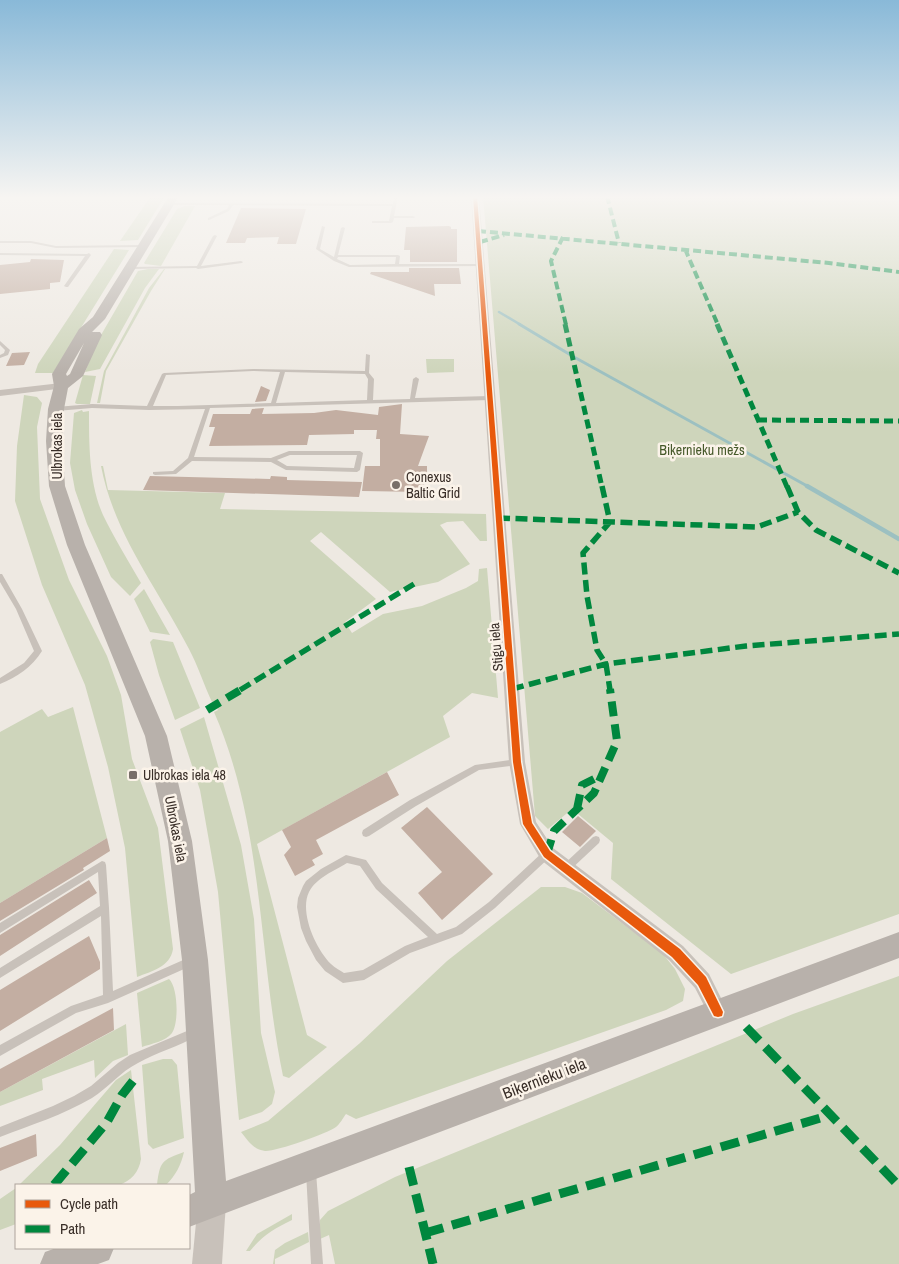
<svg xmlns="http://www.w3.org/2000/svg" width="899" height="1264" font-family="'Archivo Narrow',sans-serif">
<rect width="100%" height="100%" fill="#eee9e2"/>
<path fill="#ced5bb" d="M151 196H165L138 240 120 241Z
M483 196H899V914L731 974 611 879 613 843 572 809 548 829 535 816Z
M185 206H195L161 266 145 264 144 263 177 209Z
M114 249 129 250 53 373H35L38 364Z
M148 269H159L145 288 100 369 85 372 97 342 138 271Z
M164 269H165L151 291 106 371 100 403H97L104 371 149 288Z
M426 359H454V372L427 373Z
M83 375 96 376 90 404H77L75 403Z
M24 395 37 397 42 403 37 427 40 499 69 580 107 656 121 695 132 759 158 828 173 949C170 967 152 971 137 977L125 848 108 767 85 685 42 585 15 501 17 446Z
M82 410 83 412 89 411C89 445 89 483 103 515 114 538 128 560 141 583L130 596 111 577 87 524 75 490 70 463 74 413Z
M101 466H103L108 490 225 493 220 509 486 514 487 541H480L463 521 447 522 440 525 470 564 438 582 390 592 321 532 310 541 376 599 345 622 352 633 383 614 422 606 466 588 478 581 479 569 487 568 498 698 472 693 443 716 450 737 257 844 307 1035 327 1047 289 1078 283 1076C258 955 264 826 214 712L218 710 214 701 212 702C204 685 198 666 189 649 158 589 114 534 101 466Z
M144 589 170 635 150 632 134 599Z
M153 639 173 642 200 708 175 720 159 675 150 642Z
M73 707 107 838 0 903V732L42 709 48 717Z
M204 717 241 845 254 919 261 1033 275 1092 272 1104 262 1112 239 1120 218 892 200 790 180 729Z
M541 887H565L582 893 663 954 675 969 685 989 683 1001 666 1010 356 1119 346 1114C343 1118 340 1124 336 1127 328 1133 275 1152 265 1151 254 1150 248 1141 241 1132L268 1121 360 1043 447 961Z
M899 976V1264H335L329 1235 320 1239V1220L328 1211 395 1177 793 1014Z
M169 979C178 987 179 1023 172 1033 166 1041 151 1044 142 1047L137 993Z
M126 1024 128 1055 113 1061 95 1078 94 1060 42 1079 43 1090 0 1106V1092Z
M163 1059H172L177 1065 184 1138 153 1149 148 1144 142 1065Z
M131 1070 141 1159C139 1172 131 1181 119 1185H19L60 1145 116 1080Z
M184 1152C181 1165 176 1175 166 1185H157C160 1161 162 1160 184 1152Z
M16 1188V1224L0 1230V1199Z
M292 1214V1220C275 1228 262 1236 250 1251H246L257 1234Z
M308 1232 309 1242 275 1259V1264H273L275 1250 285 1243Z"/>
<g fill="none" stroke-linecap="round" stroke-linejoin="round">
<path stroke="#9cc0c1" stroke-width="2.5" d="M499 312 521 325"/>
<path stroke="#9cc0c1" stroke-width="3" d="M519 324 574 357 809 487"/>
<path stroke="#9cc0c1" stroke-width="4.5" d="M807 486 899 539"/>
</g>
<path fill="#c3aea2" d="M241 208 306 209 296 244H277L279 237 247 238 245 243H226Z
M449 226 451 227V229H457V262H410V250H404L406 227Z
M31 259 64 260 60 282 50 283V289L0 294V265L30 262Z
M409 268H459L461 284H434L435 296 370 274 371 272H409Z
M30 352 24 365 6 366 12 353Z
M261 386 270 390 266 401 255 402Z
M402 404 400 434 429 436 418 466H427V478H424L423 492 362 491 365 466H380V439H376L377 430H354V434L309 435 307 445 209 446 215 427H209L213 414H250L252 409 264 408 262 414 314 413 336 410 378 415 379 407Z
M150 476 270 479 271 476 287 477V480L362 482 359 497 143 490Z
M387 772 399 795 316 840 323 854 312 860 315 865 295 876 284 855 291 847 282 830Z
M427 807 493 874 442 920 418 893 442 872 401 828Z
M578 816 596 831 580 847 562 832Z
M107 838 110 851 83 868 84 870 0 921V903Z
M89 880 97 893 0 956V935Z
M89 936 100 962V969L0 1031V990Z
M113 1008 114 1030 0 1092V1069Z
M36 1134 37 1156 0 1171V1148Z"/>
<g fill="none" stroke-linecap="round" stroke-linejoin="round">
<path fill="#c8c1ba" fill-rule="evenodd" d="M394 196H398L394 216H413L415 217 414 218H394L393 222 391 223H372V221H389L392 206 233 205 229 211 209 220H208V218L227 209 229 205H169L167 204 169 203 393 204Z
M322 226 325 227 320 249 334 257 341 228 343 227 345 228 338 255H398L400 256 399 264H481L483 265 481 266 349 267 334 261 316 249ZM338 257H396L395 264 350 265 337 259Z
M215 235 217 236 201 266 241 261 243 262 242 263 198 269 196 268 129 269 127 268 129 267 197 266 213 236Z
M0 241H31L56 246 142 245 144 246 142 247 56 248 31 243H0Z
M0 253 87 254 89 253 91 255 68 287H66L64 286 85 256 0 255Z
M0 341 10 350 8 355 0 358V355L4 353 5 350 0 345Z
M366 354 370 355 369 373 374 379 373 400 410 399 413 379 416 377 419 379 415 398 490 396 493 398 490 400 210 408 194 457 271 458 289 451H360L363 453 360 470 357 472 286 470 271 462 192 461 176 474 155 475 153 474V472L173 471 188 458 205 409 149 410 92 408 56 411 53 409 56 407 92 404 147 406 162 374 164 373 253 369 365 371ZM253 371 280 372 271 403 178 406H153L166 375ZM285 372 365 374 368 379 367 400 276 403ZM290 455H357L354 468 287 466 277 460Z
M0 574H2L22 609 42 651C32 667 17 677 0 684V678L24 663 34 651 16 609 0 582Z
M517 759 520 760 521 762 520 764 517 765 479 770 416 806 369 836 366 837 363 836 362 833 363 830 410 800 475 765Z
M596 836 599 837 600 840 599 843 568 872 565 873 562 872 561 869 562 866 593 837Z
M547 850 550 851 551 854 550 857 495 908 462 934 410 953 364 980 343 983 325 971 316 960 306 941 301 928 297 907 298 898 303 886 306 881 321 869 346 855 366 860 382 883 437 934 456 927 489 902 544 851ZM347 863 360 866 376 889 428 937 405 946 363 970 344 973C340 970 335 968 331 964 316 949 299 912 309 892 316 878 334 871 347 863Z
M102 861 105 862 106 865 109 908 113 991 190 957 193 959 195 962 193 965 108 1003 76 1013 0 1056V1045L71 1006 103 995 101 916 0 978V968L100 906 98 872 0 933V923Z
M194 1028 197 1030 199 1033 197 1036C178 1047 157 1052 138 1063 120 1072 108 1088 92 1098 63 1115 31 1125 0 1137V1127L53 1106 74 1096 91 1086 118 1063 130 1055Z
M311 1167 315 1168 316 1172 323 1264H311L306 1172 307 1168Z"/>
<path fill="#c8c1ba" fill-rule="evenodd" d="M471 196H479L525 762 536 822 553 848 683 946 709 974 728 1012 725 1019 718 1022 711 1019 695 988 669 960 541 860 520 824 509 762Z
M61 383 66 386 65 388 0 396V390Z"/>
<path fill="#c8c1ba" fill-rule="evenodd" d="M212 1188 222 1192 226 1202 222 1264H192L198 1202 202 1192Z"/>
<path fill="#b8b1ab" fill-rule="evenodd" d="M169 196H179L105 319 92 332H100L102 335 83 376 68 388 64 409 62 441 65 486 85 545 167 736 192 841 208 960 226 1181 899 932V958L189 1227V1195L195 1192 182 960 168 841 145 736 67 545 49 486 46 441 48 409 54 386 52 374 79 329 93 317ZM84 343 70 374 67 376 66 374Z
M56 1248H114L109 1260 98 1264H40L45 1252Z"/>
<path stroke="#00873e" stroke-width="4" stroke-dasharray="8 4" stroke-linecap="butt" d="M607 196 619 243
M478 231 829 263 899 272
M563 237 551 261 566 325
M480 242 504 235
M685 249 718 325"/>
<path stroke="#00873e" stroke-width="5" stroke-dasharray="9 5" stroke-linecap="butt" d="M565 324 602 487
M717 324 787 487
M758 420 899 421"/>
<path stroke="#00873e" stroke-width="5.5" stroke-dasharray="12 5.5" stroke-linecap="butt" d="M602 486 610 522 583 553 587 596 597 650 606 664 610 690
M787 486 798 512 816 530 899 573
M498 518 757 527 798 512
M512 689 606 664 746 646 899 634
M240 690 414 584"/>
<path stroke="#00873e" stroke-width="8" stroke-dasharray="15 8" stroke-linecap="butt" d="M512 689H514
M207 710 242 689
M577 809 582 785 600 776
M547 854 554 831 594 793 617 741 610 689"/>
<path stroke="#00873e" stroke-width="9" stroke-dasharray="19 9" stroke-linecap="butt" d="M746 1027 899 1186
M409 1167 433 1264
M54 1185 107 1122 122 1095 137 1076
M425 1233 831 1115"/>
<g stroke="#fbf3e9" stroke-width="3">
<path id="cycleway" d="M473 196H477L521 762 532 823 550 851 680 949 706 977 723 1012 722 1016 718 1017 714 1016 698 985 672 957 544 857 523 824 513 762Z"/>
</g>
<use href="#cycleway" fill="#e8590c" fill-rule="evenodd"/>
</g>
<linearGradient id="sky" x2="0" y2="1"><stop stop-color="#89b9d8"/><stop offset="0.53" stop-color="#f7f5f2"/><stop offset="1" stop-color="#f7f5f2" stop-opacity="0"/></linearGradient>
<rect width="899" height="373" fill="url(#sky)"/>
<g fill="#786f69" stroke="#fbf3e9" stroke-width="2">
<circle cx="396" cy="485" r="5"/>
<rect x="128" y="770" width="10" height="10" rx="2.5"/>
</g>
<g text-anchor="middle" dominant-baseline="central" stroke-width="5" stroke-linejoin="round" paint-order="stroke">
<g font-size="14" fill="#392e28" stroke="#fbf3e9">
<text transform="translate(57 446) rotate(-90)">Ulbrokas iela</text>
<text transform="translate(496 647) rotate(-95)">Stigu iela</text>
<text transform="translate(176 829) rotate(79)">Ulbrokas iela</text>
</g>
<g font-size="14" fill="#46592a" stroke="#fbf3e9">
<text x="702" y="450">Biķernieku mežs</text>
</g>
<g font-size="14" fill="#392e28" stroke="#fbf3e9" text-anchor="start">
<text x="406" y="477">Conexus<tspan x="406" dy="16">Baltic Grid</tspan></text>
<text x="143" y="775">Ulbrokas iela 48</text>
</g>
<g font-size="16" fill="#392e28" stroke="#fbf3e9">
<text transform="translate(544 1078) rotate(-21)">Biķernieku iela</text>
</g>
</g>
<rect x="15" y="1184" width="175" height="65" fill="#fbf3e9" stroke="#ada49c"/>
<rect x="25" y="1200" width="25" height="8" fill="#e8590c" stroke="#ada49c"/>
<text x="60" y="1209" font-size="15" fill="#392e28">Cycle path</text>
<rect x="25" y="1225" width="25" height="8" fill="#00873e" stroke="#ada49c"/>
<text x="60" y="1234" font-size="15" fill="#392e28">Path</text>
</svg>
